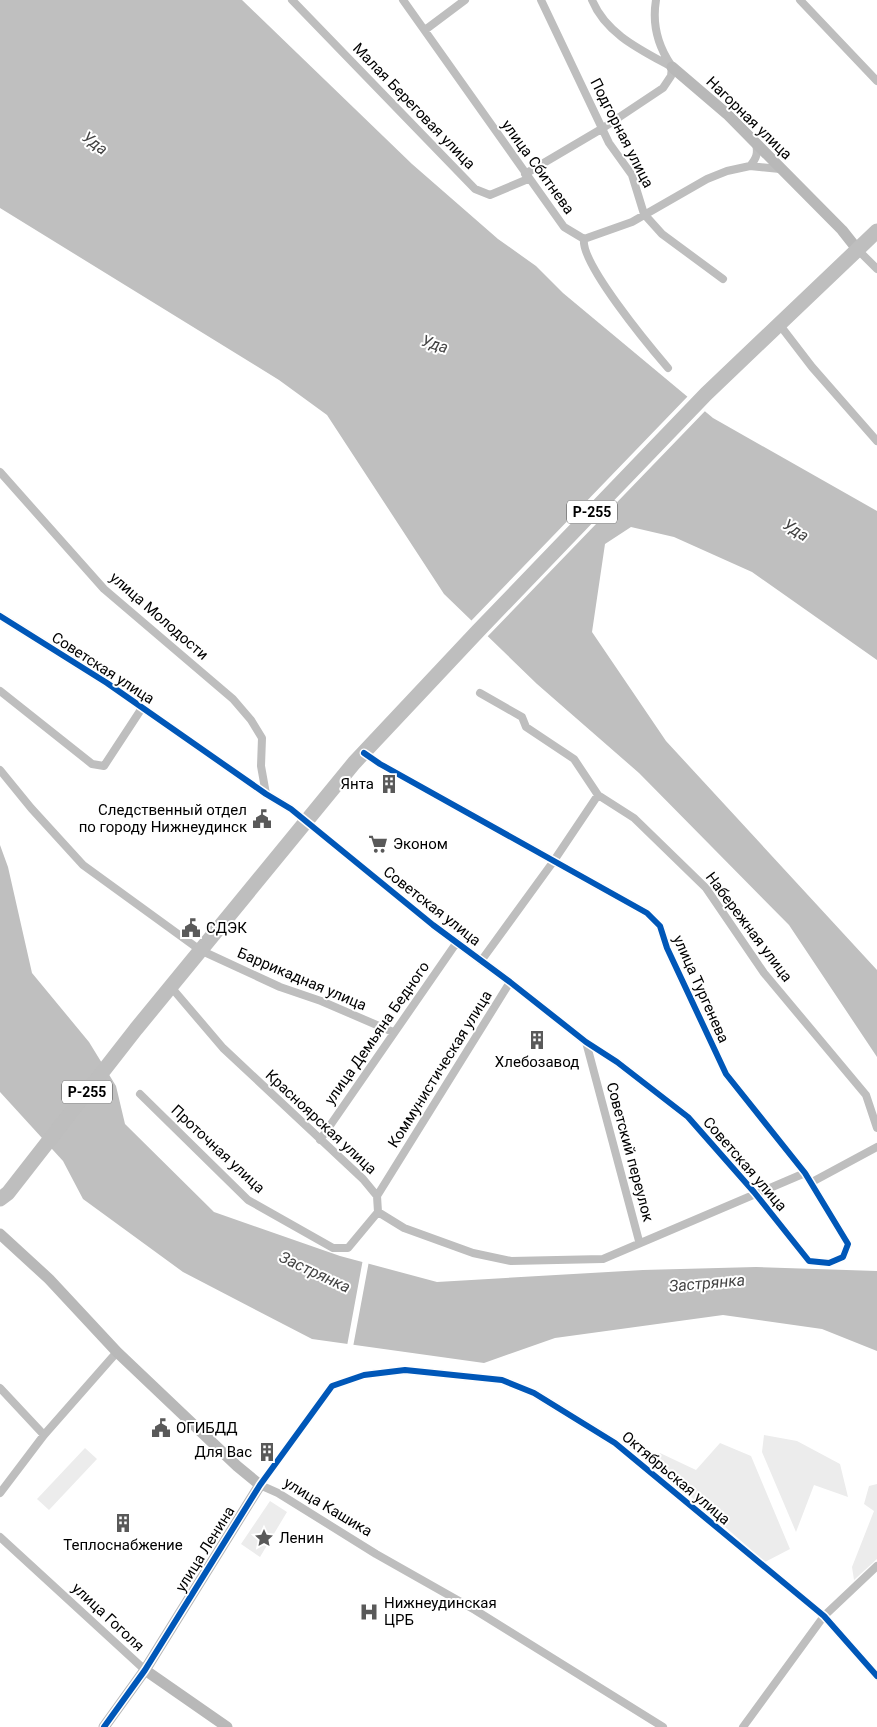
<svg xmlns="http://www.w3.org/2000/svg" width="877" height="1727" font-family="Roboto,sans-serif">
<rect width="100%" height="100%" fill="#fff"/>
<path fill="#ececec" d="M764 1435 797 1441 840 1464 848 1497 814 1485 796 1532 762 1452Z
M720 1443 751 1456 790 1549 765 1562 650 1461 660 1453 696 1470Z
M85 1448 97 1459 49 1510 37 1499Z
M877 1484V1559L854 1580 852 1567 874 1511 864 1504 869 1486Z
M270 1501 287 1512 260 1557 241 1544Z"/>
<path fill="#bfbfbf" d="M0 0H242L412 164 498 239 536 266 563 293 713 418 877 511V660L752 572 674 537 631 527 605 544 592 632 666 741 877 970V1057L789 925 639 773 537 684 444 594 327 415 279 380 0 208Z
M0 845 8 867 32 973 89 1042 116 1086 125 1124 214 1212 340 1256 437 1282 643 1270 756 1267 877 1271V1351L822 1329 723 1315 555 1338 484 1363 312 1339 183 1272 83 1199 63 1161 0 1092Z"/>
<path fill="#fff" d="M689 395 707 409 487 637 470 622Z
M363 1259 369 1261 353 1347 347 1346Z"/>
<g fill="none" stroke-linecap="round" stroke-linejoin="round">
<path stroke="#bebebe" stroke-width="8" d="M292 0 475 189 490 195 528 179
M403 0 564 227 584 239C580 263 650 347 668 368
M541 0 609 143 632 175 644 214 662 234 723 279
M592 0C606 34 641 50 672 67
M656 0C652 24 658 46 671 65
M800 0 877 81
M425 30 465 0
M750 166C757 158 758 153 756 143
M525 174 603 128 663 88 671 76 672 67
M584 239 632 222 707 179 727 171 750 166 780 169
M857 249 877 269
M779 324 812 367 877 441
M0 472 104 589 233 699 251 720 262 738 261 766 266 794
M0 616 107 683 266 794 291 809 433 925 510 982 586 1042 617 1062 688 1117 754 1192 809 1261 829 1263 843 1257 848 1244 805 1173 726 1074 667 948 660 926 647 913 380 764 364 753
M0 691 92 764 104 766 142 708
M480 693 522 717 526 727 574 759 598 795 634 818 706 888 764 973 866 1095 877 1128
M0 770 31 808 83 865 200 950 280 987 321 1001 393 1032
M481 961 553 862 598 795
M171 987 223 1048 363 1179 377 1196 378 1212 404 1228 473 1253 511 1261 603 1259 805 1173
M586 1042 639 1241
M140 1094 248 1200 333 1248H348L378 1212
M320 1140 457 942
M812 1182 877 1147
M377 1196 510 982
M0 1388 44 1435
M0 1493 44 1435 117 1352
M0 1537 145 1670
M663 1727 475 1610 376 1554 278 1493 260 1485 332 1386 364 1375 405 1370 502 1380 534 1393 615 1443 824 1616 877 1676
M743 1727 824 1616 877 1566"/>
<path stroke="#b8b8b8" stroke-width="11" d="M672 67 727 114 842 230 857 249
M0 1234 49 1279 117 1352 237 1466 260 1485 145 1670 104 1727
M145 1670 227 1727"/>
<path stroke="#bebebe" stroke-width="15" d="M0 1199 8 1193 136 1029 354 763 478 631 706 394 877 231"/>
<g stroke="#fff" stroke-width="9">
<path id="cycleway" d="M0 616 107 683 266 794 291 809 433 925 510 982 586 1042 617 1062 688 1117 754 1192 809 1261 829 1263 843 1257 848 1244 805 1173 726 1074 667 948 660 926 647 913 380 764 364 753
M104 1727 145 1670 260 1485 332 1386 364 1375 405 1370 502 1380 534 1393 615 1443 824 1616 877 1676"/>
</g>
<use href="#cycleway" stroke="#0057b8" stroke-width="6"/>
</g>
<defs>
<g id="building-bare" transform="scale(1.5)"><path d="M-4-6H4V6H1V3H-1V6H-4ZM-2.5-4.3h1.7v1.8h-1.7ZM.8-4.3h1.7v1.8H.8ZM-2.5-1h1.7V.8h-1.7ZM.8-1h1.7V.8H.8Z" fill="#595959" stroke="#fff" stroke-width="2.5" paint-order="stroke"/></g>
<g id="civic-bare" transform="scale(1.5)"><path d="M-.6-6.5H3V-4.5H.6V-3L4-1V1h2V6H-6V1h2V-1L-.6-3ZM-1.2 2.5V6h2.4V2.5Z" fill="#595959" stroke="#fff" stroke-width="2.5" paint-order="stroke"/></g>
<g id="supermarket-bare" transform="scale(1.5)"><path d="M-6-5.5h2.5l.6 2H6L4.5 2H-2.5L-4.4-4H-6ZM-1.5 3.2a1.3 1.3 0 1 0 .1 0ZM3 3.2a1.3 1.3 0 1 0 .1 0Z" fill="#595959" stroke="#fff" stroke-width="2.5" paint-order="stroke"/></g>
<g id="sight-bare" transform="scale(1.5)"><path d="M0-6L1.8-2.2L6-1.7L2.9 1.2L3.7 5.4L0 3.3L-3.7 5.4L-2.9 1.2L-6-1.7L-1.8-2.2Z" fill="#595959" stroke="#fff" stroke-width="2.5" paint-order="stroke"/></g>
<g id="hospital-bare" transform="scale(1.5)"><path d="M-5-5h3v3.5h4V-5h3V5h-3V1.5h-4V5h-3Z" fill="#595959" stroke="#fff" stroke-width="2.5" paint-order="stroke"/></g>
</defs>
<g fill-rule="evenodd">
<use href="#building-bare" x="389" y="784"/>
<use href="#civic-bare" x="262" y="819"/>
<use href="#supermarket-bare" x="378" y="844"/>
<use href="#civic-bare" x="191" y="928"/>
<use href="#building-bare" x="537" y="1040"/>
<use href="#civic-bare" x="161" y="1428"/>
<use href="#building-bare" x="267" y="1452"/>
<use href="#building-bare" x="123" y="1523"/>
<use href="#sight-bare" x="264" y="1538"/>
<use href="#hospital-bare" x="369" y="1612"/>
</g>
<g text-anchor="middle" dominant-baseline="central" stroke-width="4" stroke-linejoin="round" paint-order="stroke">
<g fill="#fff" stroke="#4c4c4c" stroke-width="1">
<rect x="567" y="500.5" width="50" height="23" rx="4"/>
<rect x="62" y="1080.5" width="50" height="23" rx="4"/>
</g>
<g font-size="14" font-weight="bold" fill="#000">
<text x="592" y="512">Р-255</text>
<text x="87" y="1092">Р-255</text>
</g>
<g font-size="15" fill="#000" stroke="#fff">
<text transform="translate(414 106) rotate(46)">Малая Береговая улица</text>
<text transform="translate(749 118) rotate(44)">Нагорная улица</text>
<text transform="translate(622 133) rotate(63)">Подгорная улица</text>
<text transform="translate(538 167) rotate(54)">улица Сбитнева</text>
<text transform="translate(159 616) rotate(41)">улица Молодости</text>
<text transform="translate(103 668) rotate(33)">Советская улица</text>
<text transform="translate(432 906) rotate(38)">Советская улица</text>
<text transform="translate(749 927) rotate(53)">Набережная улица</text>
<text transform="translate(302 979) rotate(23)">Баррикадная улица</text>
<text transform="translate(701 989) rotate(66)">улица Тургенева</text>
<text transform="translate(377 1033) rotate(-55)">улица Демьяна Бедного</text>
<text transform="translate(440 1069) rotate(-58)">Коммунистическая улица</text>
<text transform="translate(321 1122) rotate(43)">Красноярская улица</text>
<text transform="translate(218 1149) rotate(43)">Проточная улица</text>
<text transform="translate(630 1152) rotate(75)">Советский переулок</text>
<text transform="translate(745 1164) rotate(49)">Советская улица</text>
<text transform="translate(676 1478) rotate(40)">Октябрьская улица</text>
<text transform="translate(328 1507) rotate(31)">улица Кашика</text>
<text transform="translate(205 1549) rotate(-58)">улица Ленина</text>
<text transform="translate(108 1617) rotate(43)">улица Гоголя</text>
</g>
<g font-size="15" fill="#000" stroke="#fff" text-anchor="start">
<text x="374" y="784" text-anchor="end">Янта</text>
<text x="247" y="810" text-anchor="end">Следственный отдел<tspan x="247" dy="17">по городу Нижнеудинск</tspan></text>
<text x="393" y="844">Эконом</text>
<text x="206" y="928">СДЭК</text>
<text x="537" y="1062" text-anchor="middle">Хлебозавод</text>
<text x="176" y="1428">ОГИБДД</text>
<text x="252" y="1452" text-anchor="end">Для Вас</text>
<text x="279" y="1538">Ленин</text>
<text x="123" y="1545" text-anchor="middle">Теплоснабжение</text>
<text x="384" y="1603">Нижнеудинская<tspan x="384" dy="17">ЦРБ</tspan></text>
</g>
<g font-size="16" font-style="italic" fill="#444" stroke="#fff">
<text transform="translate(95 143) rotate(37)">Уда</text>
<text transform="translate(435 344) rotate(18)">Уда</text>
<text transform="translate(796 530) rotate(33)">Уда</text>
<text transform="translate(315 1272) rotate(25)">Застрянка</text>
<text transform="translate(707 1283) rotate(-5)">Застрянка</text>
</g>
</g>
</svg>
